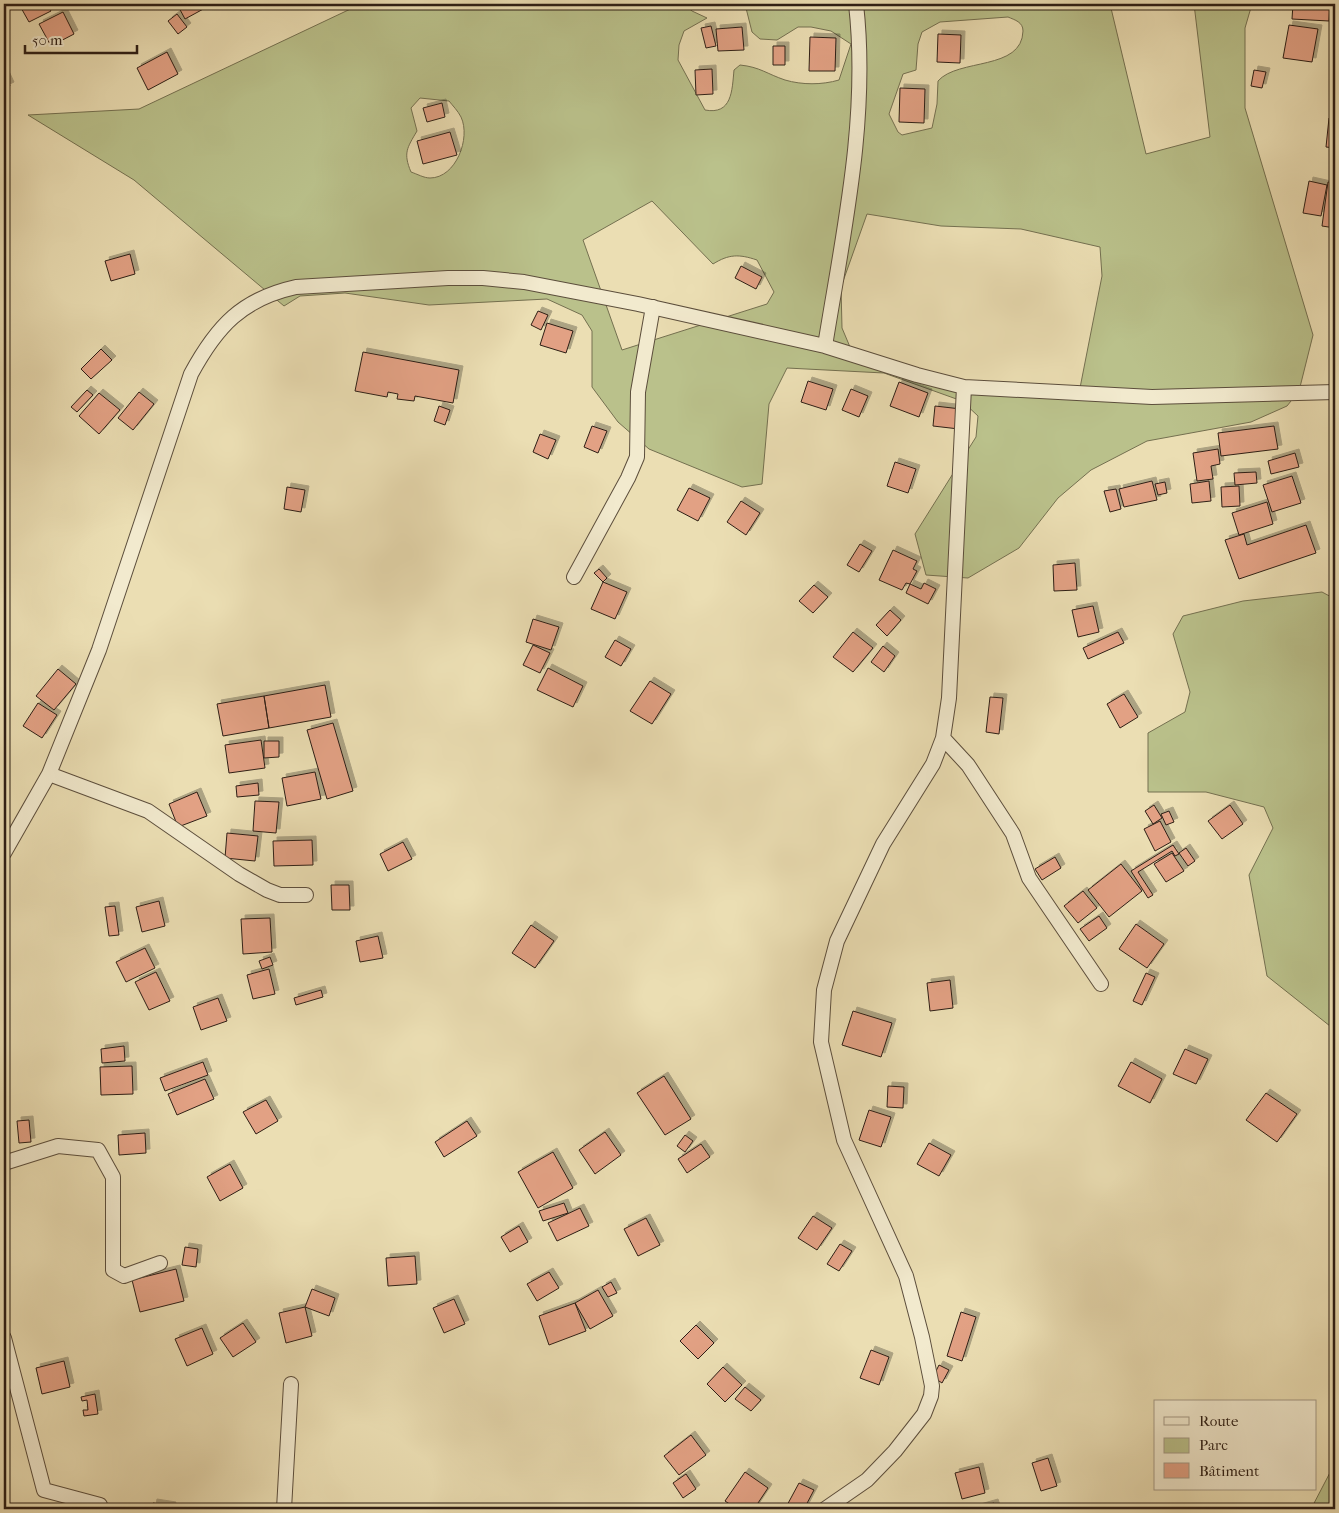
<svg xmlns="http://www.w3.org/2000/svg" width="1339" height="1513" font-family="'IM FELL French Canon',serif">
<defs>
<filter id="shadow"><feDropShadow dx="4" dy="-4" stdDeviation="0" flood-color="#0004"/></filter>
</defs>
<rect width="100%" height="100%" fill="#ebdeb3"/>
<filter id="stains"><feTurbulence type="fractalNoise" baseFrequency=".004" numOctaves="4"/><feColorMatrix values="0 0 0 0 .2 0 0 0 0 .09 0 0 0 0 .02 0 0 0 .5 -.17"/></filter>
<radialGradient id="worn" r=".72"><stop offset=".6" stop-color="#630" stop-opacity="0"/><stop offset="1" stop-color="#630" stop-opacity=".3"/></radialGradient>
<path fill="#bac18b" stroke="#747050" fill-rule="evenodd" d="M361 4H684L692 11 707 18 684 31 679 45 678 60 705 110C732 115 732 91 734 70L740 65C760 67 767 74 785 80 802 85 822 85 839 80L851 44 831 31 811 27H798L777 40 760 39 752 32 745 4H1110L1146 154 1210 137 1194 4H1252L1245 28V108L1313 335 1299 391 1287 406 1251 422 1147 441 1091 470 1058 498 1019 548 968 578 926 575 915 534 976 437 978 416 962 401 884 373 787 368 769 404 762 484 742 487 649 449 618 422 592 387V331L582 315 547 299 429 305 345 293 300 296 284 306 134 180 28 115 139 109ZM1008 17C1015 20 1023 22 1023 31 1022 71 958 58 938 81L937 104 932 128 902 135 898 132 889 114 903 74 916 70 918 44 922 32 940 22ZM420 98 449 101C453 106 458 111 461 117 471 138 456 178 430 178 424 178 417 174 411 172 403 153 407 148 417 131L411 108ZM652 201 713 264C729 254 739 254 757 260L774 292 767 304 622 350 583 240ZM867 214 941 226 1021 229 1100 247 1102 276 1079 393 986 389 850 347 842 328 841 287Z
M1322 592 1335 599V1030L1267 976 1249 875 1273 828 1264 807 1206 792H1148V733L1185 712 1190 692 1173 634 1183 616 1243 601Z
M1335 1463V1509H1311Z"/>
<path fill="#e2a184" stroke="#2d1e15" filter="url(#shadow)" d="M25 4H47L51 11 29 22 20 6Z
M101 4H118L103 9Z
M177 4H205L207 7 185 19Z
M1293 4H1330L1329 21 1292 19Z
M63 12 74 34 51 46 39 24Z
M177 14 187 27 178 34 168 21Z
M1289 25 1318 29 1312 62 1283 58Z
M711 26 716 46 706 48 701 28Z
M742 27 744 50 718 51 716 29Z
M938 34 961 35 960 63 937 62Z
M810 37 836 38 835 71H809Z
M773 46H785V65H773Z
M167 52 178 74 148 90 137 68Z
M712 69 713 94 696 95 695 70Z
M1254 70 1266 72 1262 88 1251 86Z
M4 73 10 86 4 89Z
M900 88 925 89 924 123 899 122Z
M442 103 445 117 427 122 423 108Z
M1329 118 1335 119V148L1326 147Z
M450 132 457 155 423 164 417 141Z
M1309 181 1327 185 1321 216 1303 213Z
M1328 182 1335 183V228L1322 226Z
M130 254 135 274 111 281 105 261Z
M741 266 762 277 756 289 735 278Z
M538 311 548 315 541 330 531 325Z
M547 323 573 331 566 353 540 345Z
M101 349 112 360 91 379 81 369Z
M363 352 459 370 453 403 415 396 414 401 397 399 398 394 388 392 387 397 355 391Z
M808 381 833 389 826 410 801 402Z
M899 382 928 393 919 417 890 406Z
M851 389 868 396 859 417 842 410Z
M87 390 93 395 77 412 71 407Z
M139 392 154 404 133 430 118 418Z
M99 393 120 410 99 434 79 416Z
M439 406 450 410 445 425 434 421Z
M935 406 961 409 959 429 933 426Z
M592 426 607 431 598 453 584 447Z
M1274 426 1278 449 1221 456 1218 433Z
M540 434 556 440 548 459 533 452Z
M1218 449 1220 464 1211 466 1213 479 1197 481 1193 453Z
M1295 453 1299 467 1271 474 1268 461Z
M895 462 916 469 908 493 887 486Z
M1256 472 1257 483 1235 485 1234 473Z
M1292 476 1301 503 1272 512 1263 485Z
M1152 481 1157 500 1124 507 1119 489Z
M1209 481 1211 501 1192 503 1190 484Z
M1165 482 1167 493 1158 495 1155 484Z
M1239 486 1240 506 1222 507 1221 487Z
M287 487 305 490 301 512 284 509Z
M689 488 710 498 698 521 677 510Z
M1116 489 1121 509 1110 512 1104 491Z
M741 501 760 513 746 535 727 522Z
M1267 502 1273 524 1239 535 1232 513Z
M1306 525 1316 553 1239 579 1225 540 1244 534 1247 545Z
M860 544 872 551 859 572 847 565Z
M893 550 917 561 913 569 917 571 910 584 906 583 902 590 879 580Z
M1075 563 1077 590 1054 591 1053 565Z
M599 569 607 578 603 582 594 573Z
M603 582 627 592 615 619 591 609Z
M924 583 936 589 928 604 906 593 910 584 921 589Z
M814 585 828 597 813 613 799 601Z
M1093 606 1099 632 1078 637 1072 610Z
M890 610 901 620 887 636 876 625Z
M533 619 559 627 551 650 526 642Z
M853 632 873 648 853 672 833 657Z
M1118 632 1124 643 1088 659 1083 648Z
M615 640 631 649 621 666 605 657Z
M533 645 550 653 540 673 523 665Z
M883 646 895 656 884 672 871 662Z
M548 668 583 686 573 707 537 690Z
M58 669 76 684 54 710 36 696Z
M650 681 671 694 652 724 630 711Z
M325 685 331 717 269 728 264 696Z
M1124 694 1138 717 1120 728 1107 704Z
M264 696 269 728 223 736 217 704Z
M990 697 1003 698 999 734 986 732Z
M38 703 57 715 42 738 23 726Z
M333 723 353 791 327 799 307 730Z
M261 740 265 768 229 773 225 745Z
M264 741H279V757L264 758Z
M315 772 321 799 287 806 282 778Z
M258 783 259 795 237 797 236 786Z
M197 792 207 816 178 827 169 804Z
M255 801 279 802 276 833 253 831Z
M1154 805 1162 818 1153 824 1145 811Z
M1230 805 1243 824 1222 839 1208 821Z
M1169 811 1174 822 1166 825 1161 814Z
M1160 821 1171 842 1155 851 1144 829Z
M227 833 258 836 255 861 225 858Z
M312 840 313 865 274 866 273 841Z
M403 842 412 859 388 871 380 854Z
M1173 845 1179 854 1175 856 1172 851 1138 872 1153 895 1148 898 1131 871Z
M1186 848 1195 861 1188 866 1179 853Z
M1172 853 1184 871 1166 882 1154 864Z
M1055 857 1061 868 1042 880 1035 869Z
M1121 864 1142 891 1109 917 1088 890Z
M331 885H349L350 910H332Z
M1083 891 1097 908 1078 923 1064 906Z
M159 901 165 926 142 932 136 907Z
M115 906 119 935 109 936 105 907Z
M1099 916 1107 928 1089 941 1080 929Z
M270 918 272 952 243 954 241 919Z
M1136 924 1164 944 1147 968 1119 949Z
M531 925 554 941 535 968 512 953Z
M378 936 383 958 360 962 356 941Z
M145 948 155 968 126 982 116 962Z
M270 957 273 965 262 969 259 961Z
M269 969 275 994 253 999 247 975Z
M156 972 170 1001 149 1010 135 982Z
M1146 973 1155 977 1142 1005 1133 1001Z
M950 980 953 1008 930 1011 927 983Z
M321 990 323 997 296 1005 294 998Z
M218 998 227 1021 201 1030 193 1007Z
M853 1011 892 1023 881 1057 842 1045Z
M124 1046 125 1061 102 1063 101 1049Z
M1185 1049 1208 1059 1196 1084 1173 1074Z
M203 1062 208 1075 165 1091 160 1078Z
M1131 1062 1162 1079 1150 1103 1118 1086Z
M132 1066 133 1094 101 1095 100 1067Z
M664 1076 691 1119 665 1135 637 1093Z
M205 1079 214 1099 177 1115 168 1094Z
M888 1086 904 1087 903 1108 887 1107Z
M1266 1093 1297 1114 1277 1142 1246 1120Z
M266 1100 278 1121 256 1134 243 1112Z
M869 1110 891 1117 881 1147 859 1140Z
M29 1120 31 1142 19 1143 17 1121Z
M467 1121 477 1136 444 1157 435 1142Z
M605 1132 621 1155 595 1174 579 1150Z
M145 1133 146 1153 119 1155 118 1135Z
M685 1135 693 1141 685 1152 677 1146Z
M929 1143 951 1155 939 1176 917 1164Z
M701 1144 710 1157 687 1173 678 1159Z
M553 1152 573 1188 538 1208 518 1172Z
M230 1164 243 1188 220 1201 207 1177Z
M564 1203 568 1213 543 1221 539 1211Z
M580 1208 589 1226 557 1241 548 1223Z
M813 1216 832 1228 817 1250 798 1238Z
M646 1218 660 1245 638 1256 624 1229Z
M519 1226 528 1242 510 1252 501 1237Z
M840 1244 852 1251 839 1271 827 1264Z
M185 1247 198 1249 196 1267 182 1265Z
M415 1256 417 1284 388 1286 386 1258Z
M176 1269 184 1301 140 1312 132 1280Z
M549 1272 559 1288 537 1301 527 1284Z
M611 1282 617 1293 608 1297 602 1287Z
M312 1289 335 1298 329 1316 305 1307Z
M598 1290 613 1316 590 1329 575 1303Z
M454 1299 465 1324 444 1333 433 1308Z
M575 1303 586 1331 549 1345 539 1316Z
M305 1307 312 1336 286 1343 279 1313Z
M961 1312 976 1317 962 1361 947 1356Z
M243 1323 256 1342 233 1357 220 1338Z
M696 1325 714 1343 698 1359 680 1341Z
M202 1328 213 1354 187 1366 175 1339Z
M871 1350 889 1357 879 1385 860 1378Z
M64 1361 70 1387 42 1394 36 1368Z
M939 1365 949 1370 942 1383 933 1377Z
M723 1367 742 1385 725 1402 707 1384Z
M745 1387 761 1400 751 1411 735 1399Z
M95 1394 98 1414 84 1416 83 1410H88L87 1400 82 1401 81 1397Z
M691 1435 706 1455 679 1475 664 1456Z
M1048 1458 1057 1486 1041 1491 1032 1463Z
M979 1467 985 1493 962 1499 955 1473Z
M745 1472 768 1488 754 1509H737L725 1501Z
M686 1474 696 1489 683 1498 673 1483Z
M799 1483 814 1490 804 1509H785Z
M153 1503 172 1506 171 1509H152Z
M994 1503 996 1509H973Z"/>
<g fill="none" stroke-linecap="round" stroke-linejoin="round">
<g stroke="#5c4e3c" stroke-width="16">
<path id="minor" d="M825 346C843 234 869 118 856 4
M574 577 628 478 637 457 638 392 653 307
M943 738 968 765 1013 834 1029 878 1101 984
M49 774 148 811 239 874 267 890 280 895H306
M4 853 49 774 99 650 191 374C217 326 242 299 296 287L448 278H483L524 282 638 304 825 346 917 375 964 387 1152 397 1335 392
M4 1163 58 1146 98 1150 113 1177V1270L124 1276 160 1263
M4 1338 44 1490 100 1505
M284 1509 291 1384
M825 1509 867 1480 895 1451 924 1414 931 1396 932 1386 922 1337 906 1276 844 1140 821 1042 824 990 837 941 883 844 933 764 943 738 949 698 964 387"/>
</g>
<use href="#minor" stroke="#f2eace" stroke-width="14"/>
</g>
<rect width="1339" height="1513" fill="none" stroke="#ebdeb3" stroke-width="20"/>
<rect x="5" y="5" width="1329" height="1503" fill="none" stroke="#2d1e15" stroke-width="2.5"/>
<rect x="10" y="10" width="1319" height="1493" fill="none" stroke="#2d1e15"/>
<rect x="1154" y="1400" width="162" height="90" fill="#f2eace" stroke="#a39884"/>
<rect x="1164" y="1417" width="25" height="8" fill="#f2eace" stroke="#a39884"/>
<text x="1199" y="1426" font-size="15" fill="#2d1e15">Route</text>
<rect x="1164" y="1438" width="25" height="15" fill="#bac18b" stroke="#a39884"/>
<text x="1199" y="1450" font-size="15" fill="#2d1e15">Parc</text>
<rect x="1164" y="1463" width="25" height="15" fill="#e2a184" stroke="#a39884"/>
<text x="1199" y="1476" font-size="15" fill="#2d1e15">Bâtiment</text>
<path d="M25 45v8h112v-8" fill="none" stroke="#2d1e15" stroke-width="2.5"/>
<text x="32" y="45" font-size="15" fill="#2d1e15" stroke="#f2eace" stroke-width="4" paint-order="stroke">50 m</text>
<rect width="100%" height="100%" filter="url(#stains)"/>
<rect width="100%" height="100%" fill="url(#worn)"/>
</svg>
